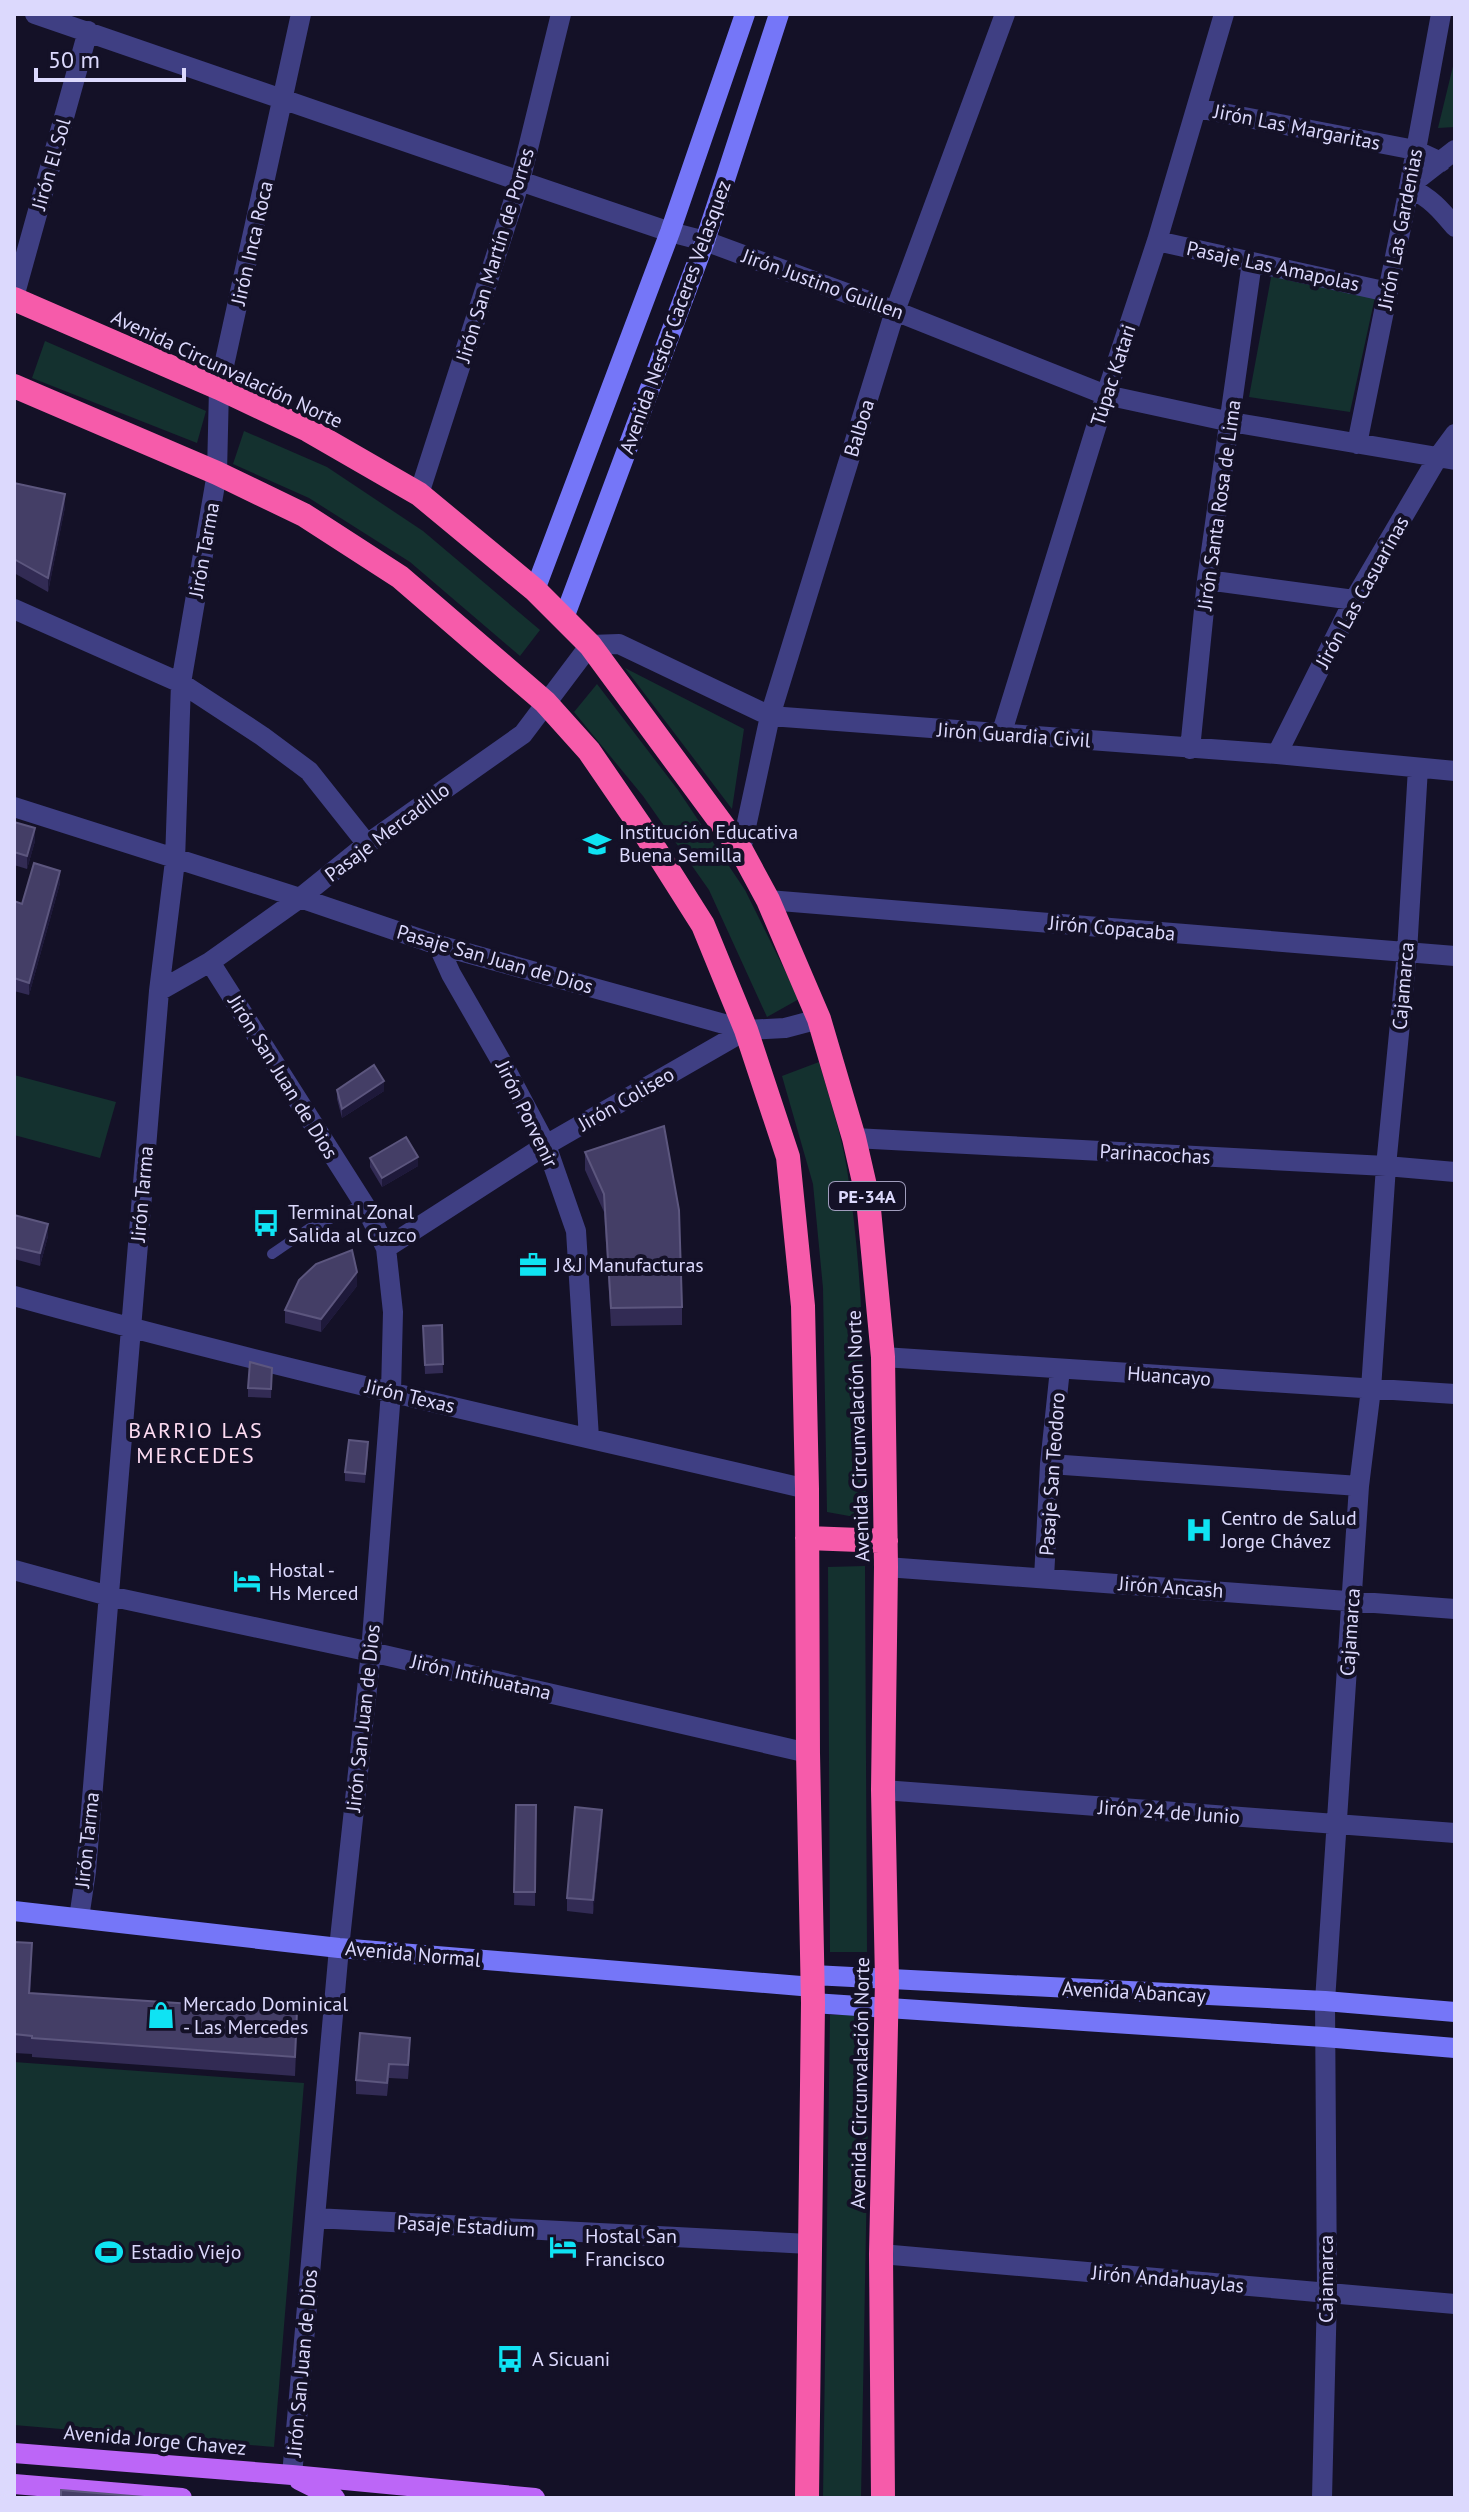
<svg xmlns="http://www.w3.org/2000/svg" width="1469" height="2512" font-family="'PT Sans',sans-serif">
<rect width="100%" height="100%" fill="#141127"/>
<path fill="#14312f" d="M1455 58V127L1438 128Z
M1272 272 1375 297 1350 412 1249 397Z
M45 341 206 411 197 443 32 378Z
M244 431 327 467 423 531 540 630 520 656 410 562 309 498 233 464Z
M625 668 744 729 732 809Z
M597 684 678 790 745 890 799 999 767 1017 709 890 643 796 574 712Z
M819 1062C829 1097 841 1133 847 1169 865 1285 865 1402 866 1519L827 1512 823 1288 813 1184 782 1076Z
M14 1075 116 1102 100 1158 14 1135Z
M865 1566 867 1952H830L828 1567Z
M830 2015H870L861 2498H823Z
M14 2062 304 2083 274 2447 14 2425Z"/>
<g fill="none" stroke-linecap="round" stroke-linejoin="round">
<path stroke="#3f3f83" stroke-width="10" d="M272 1254 310 1228 364 1204"/>
<path stroke="#3f3f83" stroke-width="20" d="M35 14 520 181 670 232 705 241 895 311 1106 395 1231 422 1455 460
M1197 108 1415 150 1441 162
M1410 185 1455 150
M1409 188C1430 197 1441 210 1455 227
M1157 241 1388 292
M14 297 88 31
M1357 444 1409 188 1441 14
M419 494 520 181 561 14
M1207 580 1354 600
M14 609 181 683 262 736 309 771 367 844
M1001 735 1106 395 1157 241 1224 14
M1190 749 1207 580 1252 262
M1277 754 1354 600 1438 457 1455 434
M14 807 300 898 438 945 746 1030 785 1028 819 1019
M741 850 770 716 895 311 1005 14
M768 900 1455 956
M438 945 451 974 505 1068 546 1145 576 1231 589 1438
M210 962 364 1204 386 1248 393 1312 391 1392 371 1652 339 1948 292 2475
M159 991 210 962 300 898 367 844 523 734 590 645 619 644 770 716 1277 754 1455 771
M854 1138 1386 1166 1455 1172
M386 1248 546 1145 746 1030
M14 1296C276 1369 542 1427 807 1489
M883 1357 1455 1394
M1050 1464 1359 1486
M886 1567 1455 1609
M14 1570 109 1596 371 1652 808 1753
M1044 1578 1050 1464 1060 1369
M883 1790 1455 1833
M79 1918 86 1871 159 991 175 861 181 683 217 473 219 388 301 14
M315 2218 809 2244
M881 2254 1455 2304
M1322 2498 1327 2293 1325 2001 1359 1486 1371 1389 1386 1166 1407 952 1418 768"/>
<path stroke="#7576f8" stroke-width="20" d="M535 590 670 232 745 14
M564 618 705 241 779 14
M14 1911 339 1948 813 1987
M813 1975 1325 2001 1455 2012
M813 2003 1324 2037 1455 2048"/>
<path stroke="#bc66f7" stroke-width="20" d="M14 2453 292 2475 535 2498
M299 2480 335 2498
M14 2484 182 2498"/>
<path stroke="#f65baa" stroke-width="24" d="M14 299 219 388 308 430 419 494 535 590 590 645 741 850 768 900 819 1019 854 1138 868 1199 883 1357 886 1567 883 1790 887 1980 881 2254 883 2498
M14 386 217 473 304 515 400 577 545 702 589 751 639 824 703 925 746 1030 788 1157 803 1306 807 1489 808 1753 813 2003 807 2498
M807 1538 886 1541"/>
</g>
<path fill="#322b54" d="M14 483 65 507 48 592 14 573Z
M14 822 35 841 27 869 14 865Z
M60 883 29 995 14 991V901L22 904Z
M337 1090 384 1091 342 1118 337 1099Z
M585 1152 682 1307V1325L611 1326 604 1212 585 1170Z
M370 1158 418 1166 382 1187 370 1167Z
M14 1215 48 1236 40 1266 14 1259Z
M357 1286 321 1332 285 1323V1310Z
M442 1325 443 1373 425 1374 423 1326Z
M272 1368 271 1398 248 1397V1388Z
M368 1451 365 1483 345 1481V1472Z
M516 1805H536L535 1906 514 1905Z
M602 1823 593 1914 567 1911V1898Z
M14 1942 32 1961 30 1993 297 2029 295 2076 32 2057V2054L14 2053Z
M410 2052 408 2079 389 2078 387 2096 356 2094V2080Z"/>
<path fill="#1e193a" d="M65 494V507L48 592V578Z
M35 828V841L27 869V856Z
M60 871V883L29 995V983Z
M384 1081V1091L342 1118V1109Z
M418 1157V1166L382 1187V1178Z
M48 1224V1236L40 1266V1253Z
M357 1272V1286L321 1332V1319Z
M602 1810V1823L593 1914V1900Z
M32 1943V1961L29 2012V1993Z"/>
<path fill="#443e66" stroke="#5c567e" stroke-width="2" d="M14 483 65 494 48 578 14 559Z
M14 822 35 828 27 856 14 852Z
M34 863 60 871 29 983 14 978V901L22 904Z
M374 1065 384 1081 342 1109 337 1090Z
M664 1126 679 1210 682 1307 611 1308 604 1194 585 1152Z
M406 1137 418 1157 382 1178 370 1158Z
M14 1215 48 1224 40 1253 14 1247Z
M352 1250 357 1272 321 1319 285 1310 299 1280 316 1264Z
M442 1325 443 1364 425 1365 423 1326Z
M250 1362 272 1368 271 1389 248 1388Z
M349 1440 368 1442 365 1474 345 1472Z
M516 1805H536L535 1892H514Z
M575 1807 602 1810 593 1900 567 1898Z
M14 1942 32 1943 29 1993 297 2011 295 2057 32 2038V2036L14 2034Z
M360 2033 410 2038 408 2065 389 2064 387 2083 356 2080Z
M61 2490 156 2498H61Z"/>
<defs>
<g id="school-bare" transform="scale(2.16)"><path d="M0-5L7-2L0 1L-7-2ZM-4 1L0 2.5L4 1V4Q0 6-4 4Z" fill="#0fe3f3" stroke="#141127" stroke-width="2.5" paint-order="stroke"/></g>
<g id="bus-bare" transform="scale(2.16)"><path d="M-5-6H5V4H4V6H2V4H-2V6H-4V4H-5ZM-3.5-4V0h7V-4ZM-3.5 1.2v1.5H-2V1.2ZM2 1.2v1.5H3.5V1.2Z" fill="#0fe3f3" stroke="#141127" stroke-width="2.5" paint-order="stroke"/></g>
<g id="office-bare" transform="scale(2.16)"><path d="M-6-3h4V-5.5h4V-3h4V5H-6ZM-1-4.5V-3h2v-1.5ZM-6 0V1H6V0Z" fill="#0fe3f3" stroke="#141127" stroke-width="2.5" paint-order="stroke"/></g>
<g id="hospital-bare" transform="scale(2.16)"><path d="M-5-5h3v3.5h4V-5h3V5h-3V1.5h-4V5h-3Z" fill="#0fe3f3" stroke="#141127" stroke-width="2.5" paint-order="stroke"/></g>
<g id="hotel-bare" transform="scale(2.16)"><path d="M-6-4.5h1.5V1H6V5H4.5V3h-9V5H-6ZM-4 0a1.8 1.8 0 1 1 3.6 0ZM.5 0V-2.5h3Q6-2.5 6 0Z" fill="#0fe3f3" stroke="#141127" stroke-width="2.5" paint-order="stroke"/></g>
<g id="shop-bare" transform="scale(2.16)"><path d="M-5-2.5h2.3a2.7 3.5 0 0 1 5.4 0H5L5.5 6h-11ZM-1.5-2.5h3a1.5 2.3 0 0 0-3 0Z" fill="#0fe3f3" stroke="#141127" stroke-width="2.5" paint-order="stroke"/></g>
<g id="stadium-bare" transform="scale(2.16)"><path d="M0-5a6.5 5 0 1 0 0 10a6.5 5 0 1 0 0-10ZM-3.5-1.8h7v3.6h-7Z" fill="#0fe3f3" stroke="#141127" stroke-width="2.5" paint-order="stroke"/></g>
</defs>
<g fill-rule="evenodd">
<use href="#school-bare" x="597" y="844"/>
<use href="#bus-bare" x="266" y="1223"/>
<use href="#office-bare" x="533" y="1265"/>
<use href="#hospital-bare" x="1199" y="1530"/>
<use href="#hotel-bare" x="247" y="1581"/>
<use href="#shop-bare" x="161" y="2015"/>
<use href="#hotel-bare" x="563" y="2247"/>
<use href="#stadium-bare" x="109" y="2252"/>
<use href="#bus-bare" x="510" y="2359"/>
</g>
<g text-anchor="middle" dominant-baseline="central" stroke-width="8" stroke-linejoin="round" paint-order="stroke">
<rect fill="#141127" stroke="#a09dbd" stroke-width="2" x="829" y="1182" width="76" height="28" rx="6"/>
<g font-size="18" font-weight="bold" fill="#dcd9fd">
<text x="867" y="1196">PE-34A</text>
</g>
<g font-size="20" fill="#dcd9fd" stroke="#141127">
<text transform="translate(1297 127) rotate(11)">Jirón Las Margaritas</text>
<text transform="translate(51 164) rotate(-74)">Jirón El Sol</text>
<text transform="translate(1400 229) rotate(-79)">Jirón Las Gardenias</text>
<text transform="translate(252 243) rotate(-77)">Jirón Inca Roca</text>
<text transform="translate(495 255) rotate(-73)">Jirón San Martín de Porres</text>
<text transform="translate(1273 266) rotate(12)">Pasaje Las Amapolas</text>
<text transform="translate(823 284) rotate(20)">Jirón Justino Guillen</text>
<text transform="translate(675 317) rotate(-70)">Avenida Nestor Caceres Velasquez</text>
<text transform="translate(227 369) rotate(25)">Avenida Circunvalación Norte</text>
<text transform="translate(1113 375) rotate(-72)">Túpac Katari</text>
<text transform="translate(859 428) rotate(-73)">Balboa</text>
<text transform="translate(1219 505) rotate(-82)">Jirón Santa Rosa de Lima</text>
<text transform="translate(204 550) rotate(-80)">Jirón Tarma</text>
<text transform="translate(1362 592) rotate(-61)">Jirón Las Casuarinas</text>
<text transform="translate(1014 735) rotate(4)">Jirón Guardia Civil</text>
<text transform="translate(387 832) rotate(-37)">Pasaje Mercadillo</text>
<text transform="translate(1112 928) rotate(5)">Jirón Copacaba</text>
<text transform="translate(495 959) rotate(16)">Pasaje San Juan de Dios</text>
<text transform="translate(1403 986) rotate(-85)">Cajamarca</text>
<text transform="translate(283 1077) rotate(58)">Jirón San Juan de Dios</text>
<text transform="translate(626 1099) rotate(-30)">Jirón Coliseo</text>
<text transform="translate(527 1114) rotate(64)">Jirón Porvenir</text>
<text transform="translate(1155 1154) rotate(3)">Parinacochas</text>
<text transform="translate(142 1194) rotate(-85)">Jirón Tarma</text>
<text transform="translate(1169 1376) rotate(4)">Huancayo</text>
<text transform="translate(410 1396) rotate(13)">Jirón Texas</text>
<text transform="translate(858 1436) rotate(-92)">Avenida Circunvalación Norte</text>
<text transform="translate(1052 1474) rotate(-86)">Pasaje San Teodoro</text>
<text transform="translate(1171 1587) rotate(4)">Jirón Ancash</text>
<text transform="translate(1350 1632) rotate(-86)">Cajamarca</text>
<text transform="translate(481 1677) rotate(13)">Jirón Intihuatana</text>
<text transform="translate(363 1718) rotate(-84)">Jirón San Juan de Dios</text>
<text transform="translate(1169 1812) rotate(4)">Jirón 24 de Junio</text>
<text transform="translate(87 1840) rotate(-84)">Jirón Tarma</text>
<text transform="translate(413 1954) rotate(5)">Avenida Normal</text>
<text transform="translate(1134 1992) rotate(3)">Avenida Abancay</text>
<text transform="translate(860 2083) rotate(-89)">Avenida Circunvalación Norte</text>
<text transform="translate(466 2226) rotate(3)">Pasaje Estadium</text>
<text transform="translate(1168 2279) rotate(5)">Jirón Andahuaylas</text>
<text transform="translate(1326 2279) rotate(-90)">Cajamarca</text>
<text transform="translate(302 2363) rotate(-85)">Jirón San Juan de Dios</text>
<text transform="translate(155 2440) rotate(5)">Avenida Jorge Chavez</text>
</g>
<g font-size="20" fill="#dcd9fd" stroke="#141127" text-anchor="start">
<text x="619" y="832">Institución Educativa<tspan x="619" dy="23">Buena Semilla</tspan></text>
<text x="288" y="1212">Terminal Zonal<tspan x="288" dy="23">Salida al Cuzco</tspan></text>
<text x="555" y="1265">J&amp;J Manufacturas</text>
<text x="1221" y="1518">Centro de Salud<tspan x="1221" dy="23">Jorge Chávez</tspan></text>
<text x="269" y="1570">Hostal -<tspan x="269" dy="23">Hs Merced</tspan></text>
<text x="183" y="2004">Mercado Dominical<tspan x="183" dy="23">- Las Mercedes</tspan></text>
<text x="585" y="2236">Hostal San<tspan x="585" dy="23">Francisco</tspan></text>
<text x="131" y="2252">Estadio Viejo</text>
<text x="532" y="2359">A Sicuani</text>
</g>
<g font-size="22" letter-spacing="2" fill="#fddbf2" stroke="#141127">
<text x="196" y="1430">BARRIO LAS<tspan x="196" dy="25">MERCEDES</tspan></text>
</g>
</g>
<rect width="1469" height="2512" fill="none" stroke="#dcd9fd" stroke-width="32"/>
<path d="M36 68v12h148v-12" fill="none" stroke="#dcd9fd" stroke-width="4"/>
<text x="48" y="68" font-size="24" fill="#dcd9fd" stroke="#141127" stroke-width="6" paint-order="stroke">50 m</text>
</svg>
